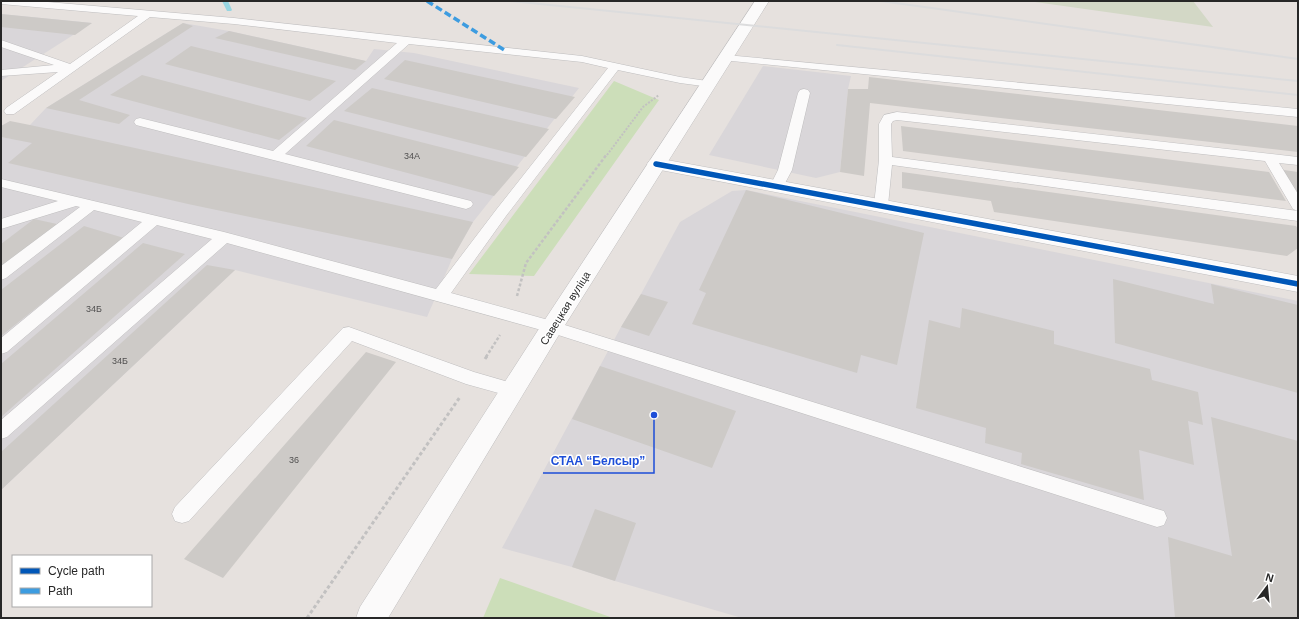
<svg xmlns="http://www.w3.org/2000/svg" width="1299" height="619" font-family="Helvetica,sans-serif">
<rect width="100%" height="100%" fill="#e6e1de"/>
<path fill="#d9d6d9" d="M1 14 92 23 1 81Z
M183 23 229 31 366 61 374 49 414 53 579 88 473 222 452 259 427 317 235 270 1 490V137L13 139 30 125 46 108Z
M763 66 851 76 848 89 840 172 816 178 709 155Z
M746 190 1298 301V618H742L615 581 572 567 502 548 621 327 641 294 680 222 732 191Z"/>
<path fill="#ccdeb9" d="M614 81 659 100 534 276 469 274Z
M500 578 613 618H483Z"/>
<path fill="#d3d8c6" d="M1028 1H1193L1213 27Z"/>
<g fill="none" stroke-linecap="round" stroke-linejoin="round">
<path fill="#97d5e1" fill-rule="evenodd" d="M222 1H228L232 10 231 11H227Z"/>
</g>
<path fill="#cdcac7" d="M1 14 92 23 75 35 1 27Z
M183 23 193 26 79 100 130 115 119 124 46 108Z
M229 31 366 61 355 70 215 38Z
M191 46 336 81 310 101 165 64Z
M405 60 575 97 556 119 384 79Z
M142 75 307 118 279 140 110 95Z
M869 77 1298 126V152L870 103 864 176 840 172 848 89H868Z
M372 88 549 129 526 157 344 111Z
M334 120 519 167 494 196 306 146Z
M10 121 30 125 473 222 452 259 188 204 8 163 32 143 1 137V126Z
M901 126 1269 172 1286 201 903 151Z
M1277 169 1298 172V200Z
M902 172 1296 226 1298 229V248L1287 256 994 212 991 201 902 188Z
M746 190 924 233 897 365 861 355 857 373 692 324 706 293 699 290Z
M34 219 57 224 1 266V244Z
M84 226 124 238 1 336V290Z
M143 243 185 254 1 417V364Z
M207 265 235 270 1 490V452Z
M1113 279 1214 304 1211 284 1298 305V393L1115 343Z
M641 294 668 302 649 336 621 327Z
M962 308 1054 331V344L1150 369 1152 380 1198 392 1203 425 1188 421 1194 465 1139 450 1144 500 1021 464 1022 453 985 443 986 428 916 408 929 320 960 328Z
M366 352 396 362 223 578 184 559Z
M600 366 736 411 712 468 572 419Z
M1211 417 1298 441V618H1175L1168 537 1232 556Z
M595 509 636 523 615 581 572 567Z"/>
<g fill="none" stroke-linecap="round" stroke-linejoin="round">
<g stroke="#bfbebf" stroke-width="1">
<path id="service" d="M1 1H36L234 18 582 56 680 77 714 82 716 84 714 86 710 87 680 83 618 70 506 216 451 293 552 321 1157 509 1164 511 1167 518 1164 525 1157 527 552 333 227 243 7 437 1 439V420L212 239 157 225 7 352 1 354V338L142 222 94 210 6 278 1 280V266L80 207 76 206 1 229V219L58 201 1 187V179L224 232 436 289 496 210 608 68 582 62 409 44 285 154 471 201 473 204 471 207 466 209 136 125 134 122 136 119 140 118 273 151 397 43 234 24 150 17 14 114H6L4 111 6 108 58 72 1 76V70L54 65 1 47V40L70 64 138 16 1 4Z
M726 55 1298 109V117L722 60 720 58 722 56Z
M804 89 808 90 810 93 792 170 782 189 777 190 772 189 770 186 778 170 798 93 800 90Z
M897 112 1298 157V165L1279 163 1298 194V211L1293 209 1265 161 897 120 893 121 891 124 892 157 1298 211V221L892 165 888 205 886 208 881 210 876 208 874 205 879 160V124L884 115Z
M349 327 474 372 519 385 522 390 519 395 513 397 466 384 352 341 189 521 182 523 175 521 172 514 175 507 343 328Z"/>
</g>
<g stroke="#bfbebf" stroke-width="1">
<path id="minor" d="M656 158 1298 276V292L650 168 647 164 650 160Z"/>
</g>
<g stroke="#bfbebf" stroke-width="1">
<path id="secondary" d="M755 1H769L560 333 388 618H356L360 607 544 321Z"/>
</g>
<path stroke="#c2c1c1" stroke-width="2" stroke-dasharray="2 1.5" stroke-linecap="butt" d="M607 155 643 107 659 95"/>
<path stroke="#c2c1c1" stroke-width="2.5" stroke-dasharray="3 2" stroke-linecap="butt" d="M517 296 526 263 607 154
M486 357 500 335"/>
<path stroke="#c2c1c1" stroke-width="3" stroke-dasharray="3.5 2.5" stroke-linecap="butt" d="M485 359 487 356
M307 618 460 397"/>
<use href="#service" fill="#fbfafa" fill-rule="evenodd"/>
<use href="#minor" fill="#fbfafa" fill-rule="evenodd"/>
<use href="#secondary" fill="#fbfafa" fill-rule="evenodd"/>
<path stroke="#dcdcdd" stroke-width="2" d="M511 1 1298 81
M881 1 1298 59
M837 45 1298 95"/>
<path stroke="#3d9ce0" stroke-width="3.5" stroke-dasharray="7 3.5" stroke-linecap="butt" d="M427 1 506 51"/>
<g stroke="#fff" stroke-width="8">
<path id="cycleway" d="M656 164 1298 284"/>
</g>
<use href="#cycleway" stroke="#0057b8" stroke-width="5.5"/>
</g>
<g text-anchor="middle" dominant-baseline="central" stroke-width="3" stroke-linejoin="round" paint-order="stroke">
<g font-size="9" fill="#515050">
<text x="412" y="156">34А</text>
<text x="94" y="309">34Б</text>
<text x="120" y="361">34Б</text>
<text x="294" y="460">36</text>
</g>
<g font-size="11" fill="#272727" stroke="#fff">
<text transform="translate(565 308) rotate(-58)">Савецкая вуліца</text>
</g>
</g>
<path fill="none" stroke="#1d4ed8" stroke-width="1.5" d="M654 415L654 473H543"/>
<circle fill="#1d4ed8" stroke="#fff" stroke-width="1.5" cx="654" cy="415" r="4"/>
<g font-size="12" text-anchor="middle" font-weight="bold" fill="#1d4ed8" stroke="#fff" stroke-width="3" stroke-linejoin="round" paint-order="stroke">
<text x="598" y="465">СТАА “Белсыр”</text>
</g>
<rect width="1299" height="619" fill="none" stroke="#272727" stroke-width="4"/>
<rect x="12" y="555" width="140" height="52" fill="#ffffff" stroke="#a9a9a9"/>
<rect x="20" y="568" width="20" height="6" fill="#0057b8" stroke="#a9a9a9"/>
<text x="48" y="575" font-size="12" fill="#272727">Cycle path</text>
<rect x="20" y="588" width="20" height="6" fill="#3d9ce0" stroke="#a9a9a9"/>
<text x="48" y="595" font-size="12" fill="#272727">Path</text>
<g transform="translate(1267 587) rotate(16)" stroke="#ffffff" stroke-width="3" paint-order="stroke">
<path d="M0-3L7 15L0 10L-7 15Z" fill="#272727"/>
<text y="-6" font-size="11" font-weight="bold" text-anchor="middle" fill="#272727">N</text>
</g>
</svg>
